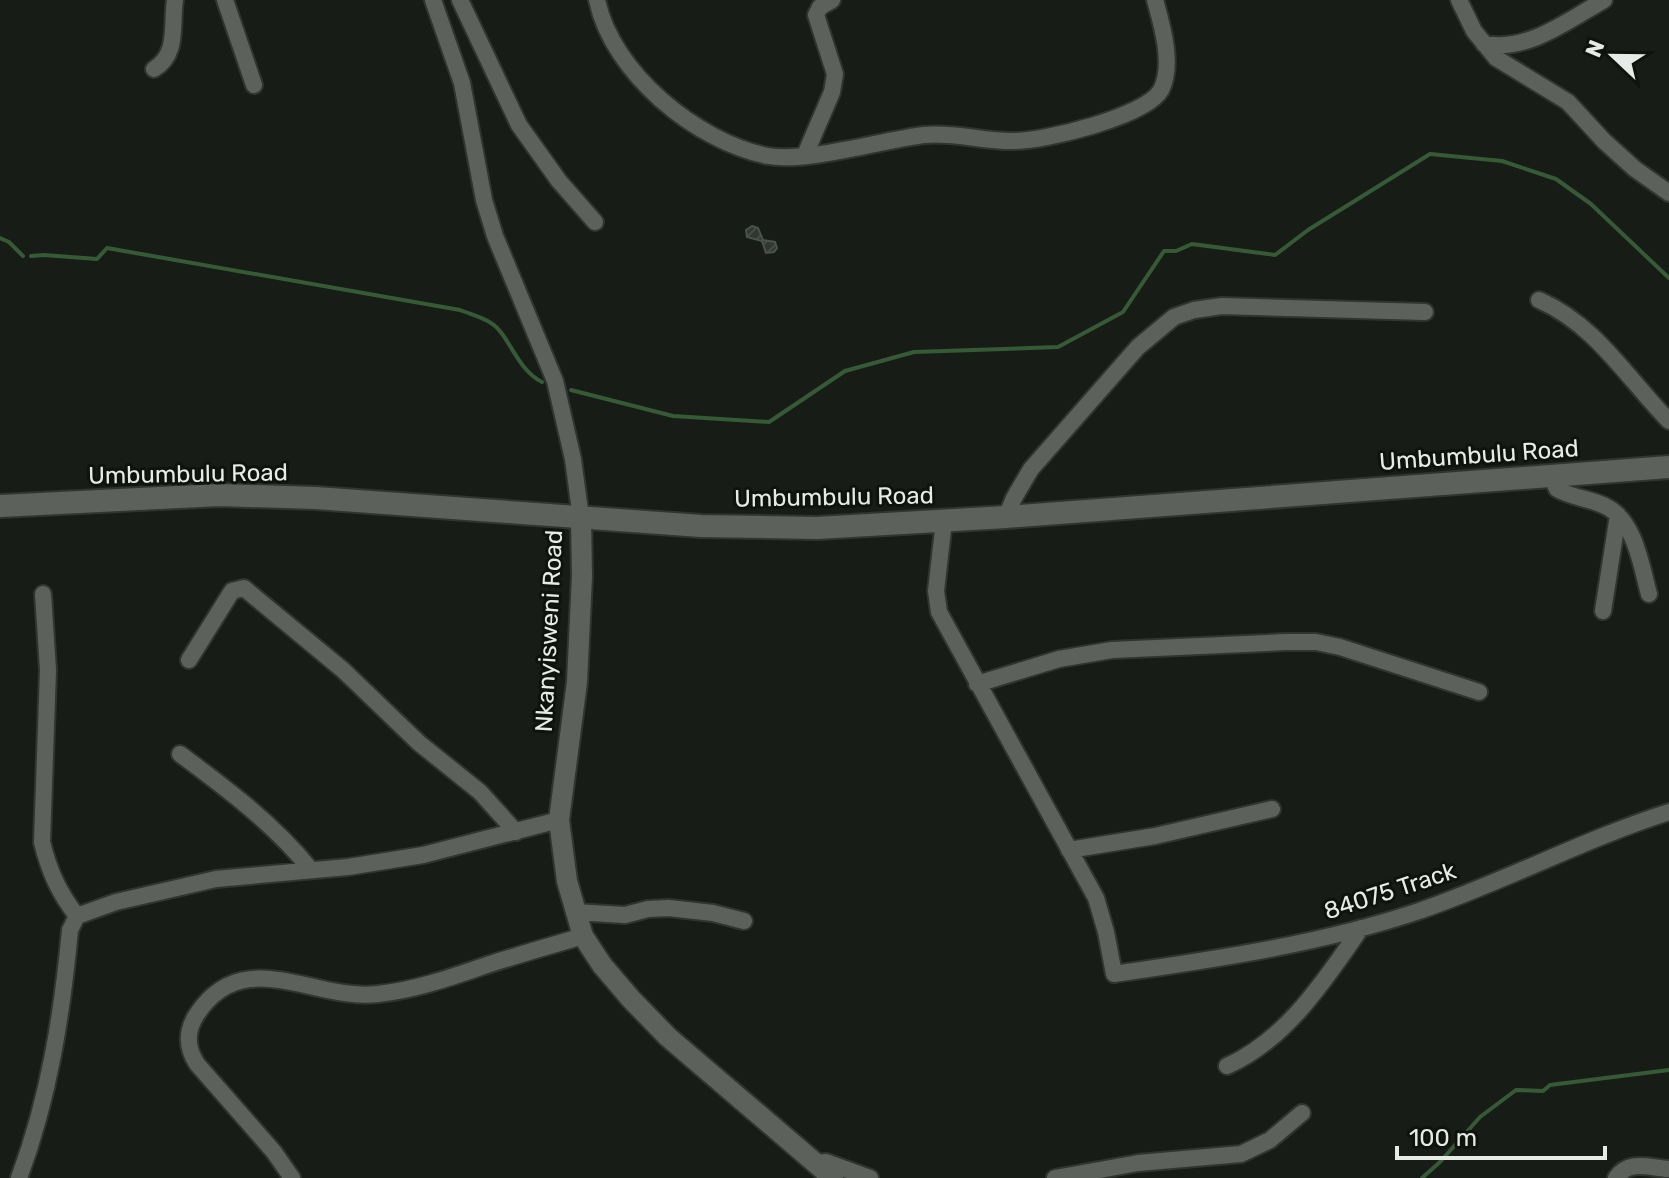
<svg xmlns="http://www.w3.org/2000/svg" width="1669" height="1178" font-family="Rubik,sans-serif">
<defs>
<pattern id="building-hatch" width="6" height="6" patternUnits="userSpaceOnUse" patternTransform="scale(2)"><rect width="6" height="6" fill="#303630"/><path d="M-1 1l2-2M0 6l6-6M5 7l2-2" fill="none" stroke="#444a44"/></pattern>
</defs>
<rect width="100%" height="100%" fill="#171c16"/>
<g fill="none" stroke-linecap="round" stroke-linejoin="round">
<path stroke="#375a36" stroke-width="4" d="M0 238 9 242 23 256
M31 256 44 255 97 259 107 248 460 310C470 314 482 317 491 323 509 334 516 369 542 382
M571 390 673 416 769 422 845 371 914 352 1058 347 1123 312 1164 251H1176L1192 244 1275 255 1308 230 1430 154 1502 161 1556 179 1591 204 1669 278
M1422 1178 1440 1162 1480 1117 1516 1090 1543 1091 1550 1085 1669 1070"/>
</g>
<path fill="url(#building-hatch)" stroke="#4b524b" stroke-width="2" d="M752 226 758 228 763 240 775 242 777 248 774 252 766 253 762 241 747 237 746 230Z"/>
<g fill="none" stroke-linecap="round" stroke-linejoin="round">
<g stroke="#313531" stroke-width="20">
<path id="minor" d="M225 0 254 85
M433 0 462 83 484 200 495 236 555 381 573 459 581 518
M460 0 519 125 559 181 595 222
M597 0C612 73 697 142 768 156 807 163 882 140 924 135 955 132 985 142 1015 141 1045 141 1147 116 1161 90 1174 65 1162 25 1155 0
M1459 0 1474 31 1496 58 1568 102 1604 141 1635 169 1669 193
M1484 44C1528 52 1567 21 1604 0
M154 69C179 54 171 25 175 0
M805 155 832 92 835 74 816 15 820 7 832 0
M1539 300C1596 325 1627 378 1669 421
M1551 476 1557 489C1572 498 1589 498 1605 506 1635 520 1641 565 1649 594
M1006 517 1014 498 1031 469 1138 347 1174 317 1194 310 1222 306 1425 312
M944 521 936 591 939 612 1096 898 1106 932 1114 974C1216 959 1321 944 1419 911 1504 882 1584 839 1669 812
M43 594 48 670 42 842C49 871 59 893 77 916
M1603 611 1618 515
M189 660 232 591 244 588 343 670 419 743 480 792 516 832
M977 684 1059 659 1112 650 1286 642H1316L1340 647 1479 692
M180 754C227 789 274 824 311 870
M1069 850 1155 836 1272 809
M574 912 625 915 648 909 669 908 713 913 744 921
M1227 1066C1286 1040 1325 980 1361 928
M814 1163 826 1162 870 1178
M19 1178C49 1098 62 1015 70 930L77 916 116 902 216 879 348 867 423 855 559 820
M292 1178 274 1152 197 1064C186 1047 186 1031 197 1014 244 943 315 1002 378 994 415 990 449 978 484 966 517 955 550 946 583 936
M1055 1178 1138 1163 1241 1154 1270 1140 1302 1113
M1616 1178C1629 1159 1649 1168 1669 1169"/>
</g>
<g stroke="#313531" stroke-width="24">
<path id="tertiary" d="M581 518 582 576 577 682 559 820 567 881 583 936 602 965 631 999 668 1037 833 1178"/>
</g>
<g stroke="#313531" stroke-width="26">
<path id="secondary" d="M0 506 219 495 316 498 701 526 817 528 1006 517 1669 467"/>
</g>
<use href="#minor" stroke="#5c625b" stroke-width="16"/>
<use href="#tertiary" stroke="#5c625b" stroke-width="20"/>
<use href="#secondary" stroke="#5c625b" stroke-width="22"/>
</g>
<g text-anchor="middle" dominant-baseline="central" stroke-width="6" stroke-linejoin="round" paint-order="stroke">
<g font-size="24" fill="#e7ebe7" stroke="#0e130e">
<text transform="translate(1479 455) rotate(-4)">Umbumbulu Road</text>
<text transform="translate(188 474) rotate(-1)">Umbumbulu Road</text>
<text transform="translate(834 497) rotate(-1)">Umbumbulu Road</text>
<text transform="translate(549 631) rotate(-87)">Nkanyisweni Road</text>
<text transform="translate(1390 891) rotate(-18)">84075 Track</text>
</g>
</g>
<g transform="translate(1613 56) rotate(292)" stroke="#0e130e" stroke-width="6" paint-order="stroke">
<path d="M0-6L14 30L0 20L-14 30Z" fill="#e7ebe7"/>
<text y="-12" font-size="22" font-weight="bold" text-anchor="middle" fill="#e7ebe7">N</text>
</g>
<path d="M1397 1146v12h208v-12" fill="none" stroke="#e7ebe7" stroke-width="4"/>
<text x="1409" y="1146" font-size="24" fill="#e7ebe7" stroke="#0e130e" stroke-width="6" paint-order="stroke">100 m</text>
</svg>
